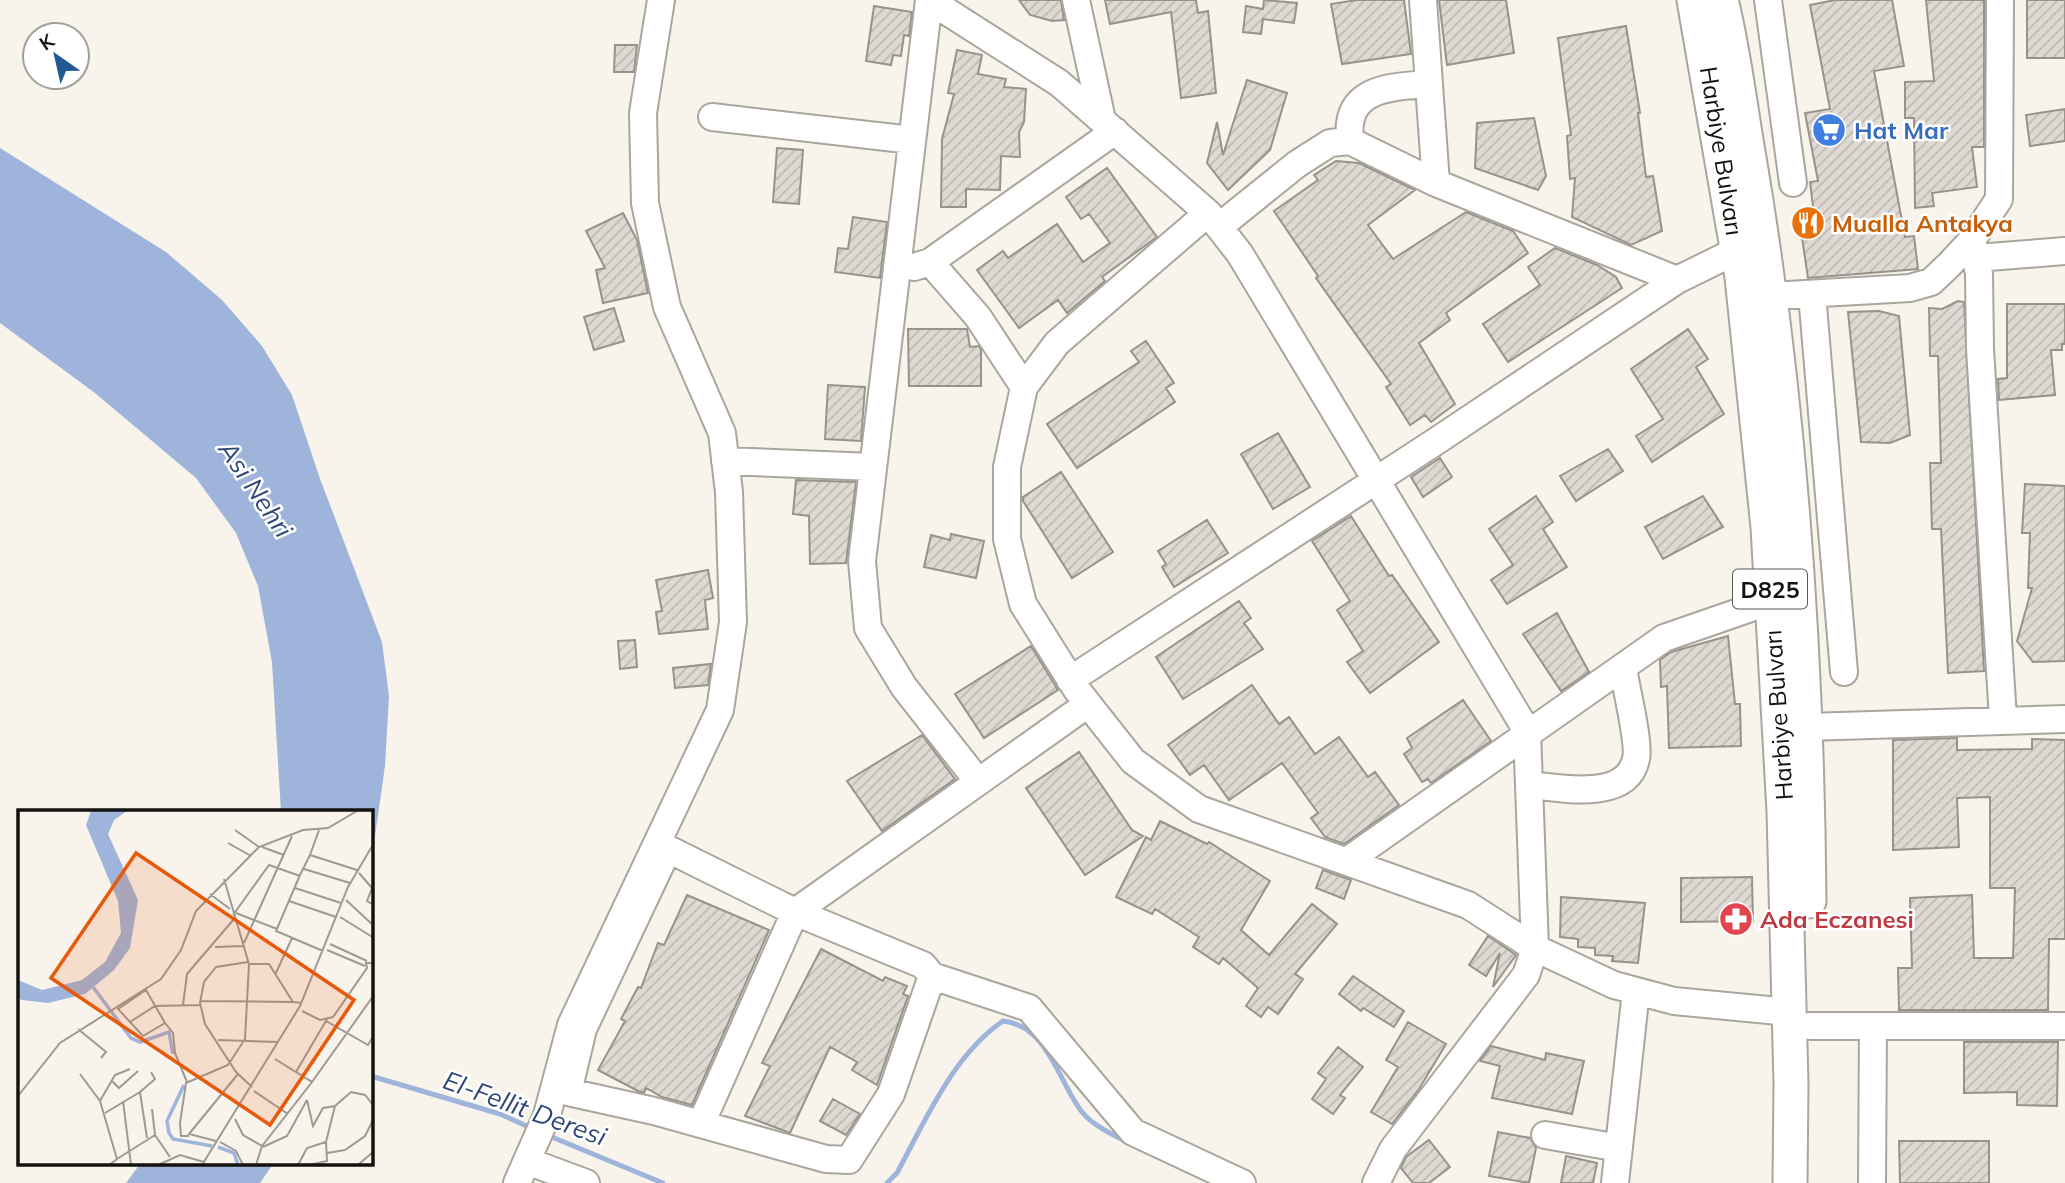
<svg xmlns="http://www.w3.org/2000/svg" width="2065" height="1183" font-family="Mulish,sans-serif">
<defs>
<pattern id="building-hatch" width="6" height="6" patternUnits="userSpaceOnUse" patternTransform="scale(1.75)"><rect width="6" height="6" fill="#ded9d2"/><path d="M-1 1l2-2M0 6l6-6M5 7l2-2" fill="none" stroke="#beb9b3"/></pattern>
</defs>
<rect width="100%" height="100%" fill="#f8f4ec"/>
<path fill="#9eb4da" d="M0 148 166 252 222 300 262 346 292 395 319 476 382 642 389 696 385 766 371 864V812H281L272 662 258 586 236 533 196 478 95 393 0 323Z
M140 1164H273L260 1183H126Z"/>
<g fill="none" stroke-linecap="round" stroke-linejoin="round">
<path stroke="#9eb4da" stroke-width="5" d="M371 1076 500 1114 531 1128
M547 1135 663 1183
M887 1183 897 1173C925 1121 953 1055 1003 1021 1048 1026 1058 1081 1082 1112 1092 1125 1113 1135 1128 1142"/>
</g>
<path fill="url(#building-hatch)" stroke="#98928c" stroke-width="2" d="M1019 0H1061L1064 20 1052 21 1030 15Z
M1105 0H1196L1198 13 1208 11 1216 93 1181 98 1171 12 1110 24Z
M1264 0 1297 3 1294 23 1263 19 1261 34 1243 32 1246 6 1263 9Z
M1357 0H1404L1411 54 1342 64 1331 4Z
M1439 0H1506L1514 53 1447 65Z
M1835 0H1892L1904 66 1874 71 1905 237 1914 236 1918 269 1808 278 1801 231 1816 230 1810 182 1818 181 1805 113 1830 109 1810 5Z
M1926 0H1984V147H1972L1977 187 1932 193 1934 206 1915 208 1914 118H1905V82L1934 81Z
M2027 0H2065V58H2027Z
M874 6 912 12 909 36 904 35 901 56 893 55 891 65 866 61Z
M1626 26 1640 113H1638L1646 177 1653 176 1662 231 1631 245 1572 217 1575 178 1570 179 1567 136 1571 135 1558 38Z
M615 45H637L634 72H614Z
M957 50 982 55 978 74 1006 79 1004 87 1026 89 1024 122 1019 132 1020 157 1001 156 1000 190 966 189V207H941L942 139 954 94 948 93Z
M1247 80 1287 93 1270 150 1228 190 1207 163 1217 122 1223 155Z
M2065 109V141L2030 146 2026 115Z
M1534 118 1546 176 1538 190 1475 168 1477 123Z
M777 148 803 150 799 204 773 202Z
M1336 161 1359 163 1415 190 1368 225 1393 259 1466 212 1513 231 1528 253 1446 313 1450 320 1419 343 1455 404 1431 422 1425 415 1410 425 1386 387 1391 384 1316 278 1318 276 1274 211 1318 180 1314 175Z
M1107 168 1157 237 1102 277 1105 281 1067 313 1058 300 1019 328 977 270 1003 251 1008 258 1057 224 1083 262 1110 243 1089 214 1081 219 1066 197Z
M623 213 637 240 648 293 603 303 596 270 605 268 586 231Z
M853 217 887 222 880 278 835 272 838 248 848 249Z
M1555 248 1597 265 1616 277 1622 288 1508 362 1483 324 1540 285 1528 267Z
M1958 301 1964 302 1984 671 1948 673 1941 529H1932L1930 463H1941L1938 356H1930L1929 308 1942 309Z
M2007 304H2065V344H2062V350H2051L2055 395 1999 400 1998 379 2007 378Z
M614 308 624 341 594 350 584 317Z
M1879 311 1899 316 1910 435 1890 443 1861 442 1848 312Z
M908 329H967L970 347 979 346 981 350V386H909Z
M1688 329 1708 359 1696 367 1724 414 1652 462 1636 436 1663 419 1631 369Z
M1146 341 1174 383 1166 388 1175 402 1077 468 1047 424 1139 362 1131 351Z
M828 385 865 387 861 441 825 439Z
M1278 433 1310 487 1273 509 1241 454Z
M1608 449 1623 471 1576 501 1560 476Z
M1440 458 1452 477 1423 497 1411 477Z
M1061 472 1113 552 1072 578 1023 501V497Z
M796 480 856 482 846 563 810 564 809 516 793 514Z
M2025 484 2065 486V661L2033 662 2017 641 2032 588H2028L2030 533H2022Z
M1536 496 1553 522 1543 529 1567 567 1507 604 1491 580 1513 565 1489 529Z
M1703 496 1723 527 1663 559 1645 527Z
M1351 516 1389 576 1392 575 1439 642 1370 693 1347 662 1363 651 1337 610 1350 601 1312 541Z
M1207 520 1228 553 1174 587 1162 567 1166 564 1158 551Z
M951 534 984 541 976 578 924 567 931 535 950 540Z
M708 570 713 598 705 600 708 629 659 634 656 612 662 611 656 580Z
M1239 601 1251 618 1244 623 1263 649 1183 699 1156 657Z
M1557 613 1589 672 1561 691 1523 634Z
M1728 636 1735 704H1740L1741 746 1669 748 1667 686 1661 687 1660 660 1671 652Z
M635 640 637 667 620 669 618 641Z
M1031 646 1058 690 984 738 955 694Z
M711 664 708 685 675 688 673 668Z
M1252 685 1279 724 1289 717 1315 754 1339 737 1368 777 1375 772 1399 805 1344 844 1325 837 1311 818 1318 813 1282 763 1229 800 1204 765 1190 775 1168 745Z
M1463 700 1491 741 1431 783 1428 779 1422 782 1404 754 1412 748 1407 738Z
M922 735 955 779 882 831 847 781Z
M1957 738V750L2032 749V739L2065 740V939H2049L2048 1010H1899L1898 968H1912L1910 898 1972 895 1974 958H2013L2015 888H1990V797L1957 798 1959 847 1893 850V740Z
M1079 752 1132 830 1143 836 1085 875 1026 788Z
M1160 821 1207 844 1209 842 1270 881 1241 930 1269 955 1312 904 1337 924 1295 974 1303 979 1278 1014 1268 1007 1261 1017 1246 1006 1258 988 1223 958 1219 964 1193 947 1199 937 1155 909 1152 914 1116 897 1146 837 1151 840Z
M1323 870 1351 880 1344 899 1316 888Z
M1752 877 1753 921 1681 922V878Z
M687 895 769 930 692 1105 662 1097 646 1088 644 1093 638 1091 598 1070 625 1021 621 1019 638 987 641 988 658 943 664 945Z
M1561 897 1645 903 1638 963 1612 961 1613 956 1595 955V948L1578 947V939L1560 937Z
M1488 936 1516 955 1493 987 1500 953 1486 976 1469 965Z
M821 949 883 981 885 977 907 986 903 994 908 996 877 1085 852 1070 857 1062 830 1047 790 1133 745 1116 770 1066 762 1063Z
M1353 976 1404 1011 1394 1027 1363 1008 1361 1011 1339 994Z
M1408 1022 1446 1044 1419 1089 1392 1124 1371 1112 1398 1067 1386 1060Z
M1964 1042H2058L2057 1106 2017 1105V1092L1964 1093Z
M1491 1046 1545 1060 1546 1053 1584 1061 1572 1114 1492 1098 1500 1066 1480 1061Z
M1338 1047 1363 1067 1340 1095 1345 1098 1333 1114 1312 1099 1326 1079 1318 1073Z
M833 1099 860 1114 846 1135 820 1121Z
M1498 1132 1530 1138 1536 1148 1529 1183 1489 1176Z
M1429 1140 1450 1167 1429 1183H1413L1401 1168 1406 1157Z
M1899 1141H1989V1183H1900Z
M1566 1156 1597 1163 1593 1183H1561Z"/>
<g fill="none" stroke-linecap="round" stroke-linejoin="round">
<g stroke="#a9a69e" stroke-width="30">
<path id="minor" d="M1076 0 1102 120
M1423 0 1436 183
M1768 0 1793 183
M712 117 912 140
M1350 141C1344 88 1388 87 1429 84
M1208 213 1057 343 1024 387 1007 467V539L1023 604 1077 690 1133 761 1199 809 1468 905 1535 948 1614 985 1674 1001 1789 1012
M1220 226 1297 164 1330 143 1350 141 1436 183 1677 280 1738 250
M1972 240 1979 274 1980 349 2003 719
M1976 258 2065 251
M930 262 1115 131
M914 267 930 262 978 317 1024 387
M1812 294 1844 672
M1771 296 1910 288 1931 282 1949 265 1972 240 1999 199 2000 0
M725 461 873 467
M1070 680 1438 440 1677 280
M1807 727 2065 719
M977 780 904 687 868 628 862 561 929 0 1059 83 1208 213 1240 254 1527 731 1535 948 1526 975 1393 1149 1376 1183
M1530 785C1561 788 1627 802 1636 759 1640 744 1626 688 1623 668
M668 849 795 912 923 965 932 976 891 1094 849 1160 826 1159 654 1111 568 1092 583 1029Z
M1347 861 1664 638 1771 601
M932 976 1029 1008 1133 1132 1242 1183
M1810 1026H2065
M701 1124 795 912 1088 704
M1545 1135 1619 1148
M527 1161 586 1183
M517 1183 547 1115 571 1025 720 710 733 622 729 492 722 433 667 307 645 203 643 113 661 0
M1615 1183 1636 991
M1872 1183 1873 1026"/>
</g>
<g stroke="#a9a69e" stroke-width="37">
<path id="major" d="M1694 0 1742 277 1768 527 1784 811 1791 1084 1790 1183
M1721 0C1733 48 1739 98 1747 146 1790 395 1807 649 1809 901"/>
</g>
<use href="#minor" stroke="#fff" stroke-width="26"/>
<use href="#major" stroke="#fff" stroke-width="33"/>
</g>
<defs>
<g id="supermarket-disc" transform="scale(1.75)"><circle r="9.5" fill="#3f7fe0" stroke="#fff"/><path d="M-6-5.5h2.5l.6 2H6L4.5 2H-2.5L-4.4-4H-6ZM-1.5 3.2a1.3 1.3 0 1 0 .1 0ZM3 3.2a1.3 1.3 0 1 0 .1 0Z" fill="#fff"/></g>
<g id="restaurant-disc" transform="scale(1.75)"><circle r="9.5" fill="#e8710a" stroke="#fff"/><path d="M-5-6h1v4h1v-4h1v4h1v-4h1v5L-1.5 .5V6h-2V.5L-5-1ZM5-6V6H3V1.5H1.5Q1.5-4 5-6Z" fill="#fff"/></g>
<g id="pharmacy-disc" transform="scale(1.75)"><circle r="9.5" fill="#e0444e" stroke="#fff"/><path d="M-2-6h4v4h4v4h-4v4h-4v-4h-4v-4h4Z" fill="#fff"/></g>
</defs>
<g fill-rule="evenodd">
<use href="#supermarket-disc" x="1829" y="130"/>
<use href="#restaurant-disc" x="1808" y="223"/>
<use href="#pharmacy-disc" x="1736" y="919"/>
</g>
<g text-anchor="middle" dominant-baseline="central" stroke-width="5" stroke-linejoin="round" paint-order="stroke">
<rect fill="#fff" stroke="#5a5957" stroke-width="2" x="1733" y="569.5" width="74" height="39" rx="5"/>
<g font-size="23" font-weight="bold" fill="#13120f">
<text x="1770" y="589">D825</text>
</g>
<g font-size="24" font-weight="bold" fill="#366cbe" stroke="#fff" text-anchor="start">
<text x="1854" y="130">Hat Mar</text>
</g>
<g font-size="24" fill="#13120f" stroke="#fff">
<text transform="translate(1722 151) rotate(81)">Harbiye Bulvarı</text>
<text transform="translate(1778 715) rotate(-94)">Harbiye Bulvarı</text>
</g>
<g font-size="24" font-weight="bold" fill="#c56008" stroke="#fff" text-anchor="start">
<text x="1832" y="223">Mualla Antakya</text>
</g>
<g font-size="24" font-weight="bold" fill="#be3a42" stroke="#fff" text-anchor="start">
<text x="1760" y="919">Ada Eczanesi</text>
</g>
<g font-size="26" font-style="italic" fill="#2e487a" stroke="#fff">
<text transform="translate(256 489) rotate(56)">Asi Nehri</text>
<text transform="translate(525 1108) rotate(20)">El-Fellit Deresi</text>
</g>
</g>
<g transform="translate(18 810)">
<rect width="355" height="355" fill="#f8f4ec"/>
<path d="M73 1H109L96 10 90 24 120 90 112 138 96 160 67 184 30 193 4 190 0 188V170L24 180 64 170 87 152 103 123 100 91 68 15Z" fill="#9eb4da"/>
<path fill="none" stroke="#9eb4da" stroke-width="3.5" d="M75 177 113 228 122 232 151 222 155 244M166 275 149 311 151 323 155 329 194 336M200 337 216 343 220 355"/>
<path fill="none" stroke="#9c9a94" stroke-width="2" d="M217 20 241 37M210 33 233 46M244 37 266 45M292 45 301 20M286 59 332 73M341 63 354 78 349 91 356 95M277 78 323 93M192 84 212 99M328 90 356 116M271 91 318 107M218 103 259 119M215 105 251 55 282 66M322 107 356 128M226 133 274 26M312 134 349 151M197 137 226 136M309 140 347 156M305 141 258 121 282 65 292 45 339 60M230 152 198 157 186 172 182 193 187 214 218 262 234 277M231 154H251L275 192 284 193M257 165 274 128M128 180 147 213 125 226 100 199ZM182 191 275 192M165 195 169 164 216 109M284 201 302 210 315 207 349 158 348 153H354M308 211 350 235 356 225M112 212 137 196 183 195M147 213 155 223 157 243 169 272M60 219 88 242 83 248M200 230 260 232M278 262 309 209M62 264 82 291M94 271 101 278 120 261M294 272 356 185M236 281 270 304M122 282 137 269 133 262M0 286 42 233 143 169 163 140 178 101 241 37 285 20 310 18 339 1M289 290 295 316 305 298 317 296 333 282 347 285 355 295M105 291 113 355M134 299 137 325M87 303 122 282 129 328M217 309 225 325 244 336 238 355M171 326H163L162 313 168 273 210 255 227 229 231 154 206 69M198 331 171 324 220 264M202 332 218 341 225 355M244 336 294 272 257 249M245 337 269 326 289 290M309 343 327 340 347 326 356 308M99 349 137 325 152 347M91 355 99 349 82 291 97 265 112 259M140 355 162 345 186 352M184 355 282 196 330 77 356 33M280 355 289 338 308 332 317 296M291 355 309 351 308 332M340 355 356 341"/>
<path fill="#e8590c" fill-opacity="0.15" stroke="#e8590c" stroke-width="3.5" d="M118 43 336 190 252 315 33 168Z"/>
<rect width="355" height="355" fill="none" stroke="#13120f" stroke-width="3.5"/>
</g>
<g transform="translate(56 56) rotate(326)"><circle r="33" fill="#ffffff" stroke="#a1a09f" stroke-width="2"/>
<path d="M0-5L12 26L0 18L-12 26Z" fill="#235991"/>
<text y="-10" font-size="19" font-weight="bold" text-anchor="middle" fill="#13120f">K</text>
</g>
</svg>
